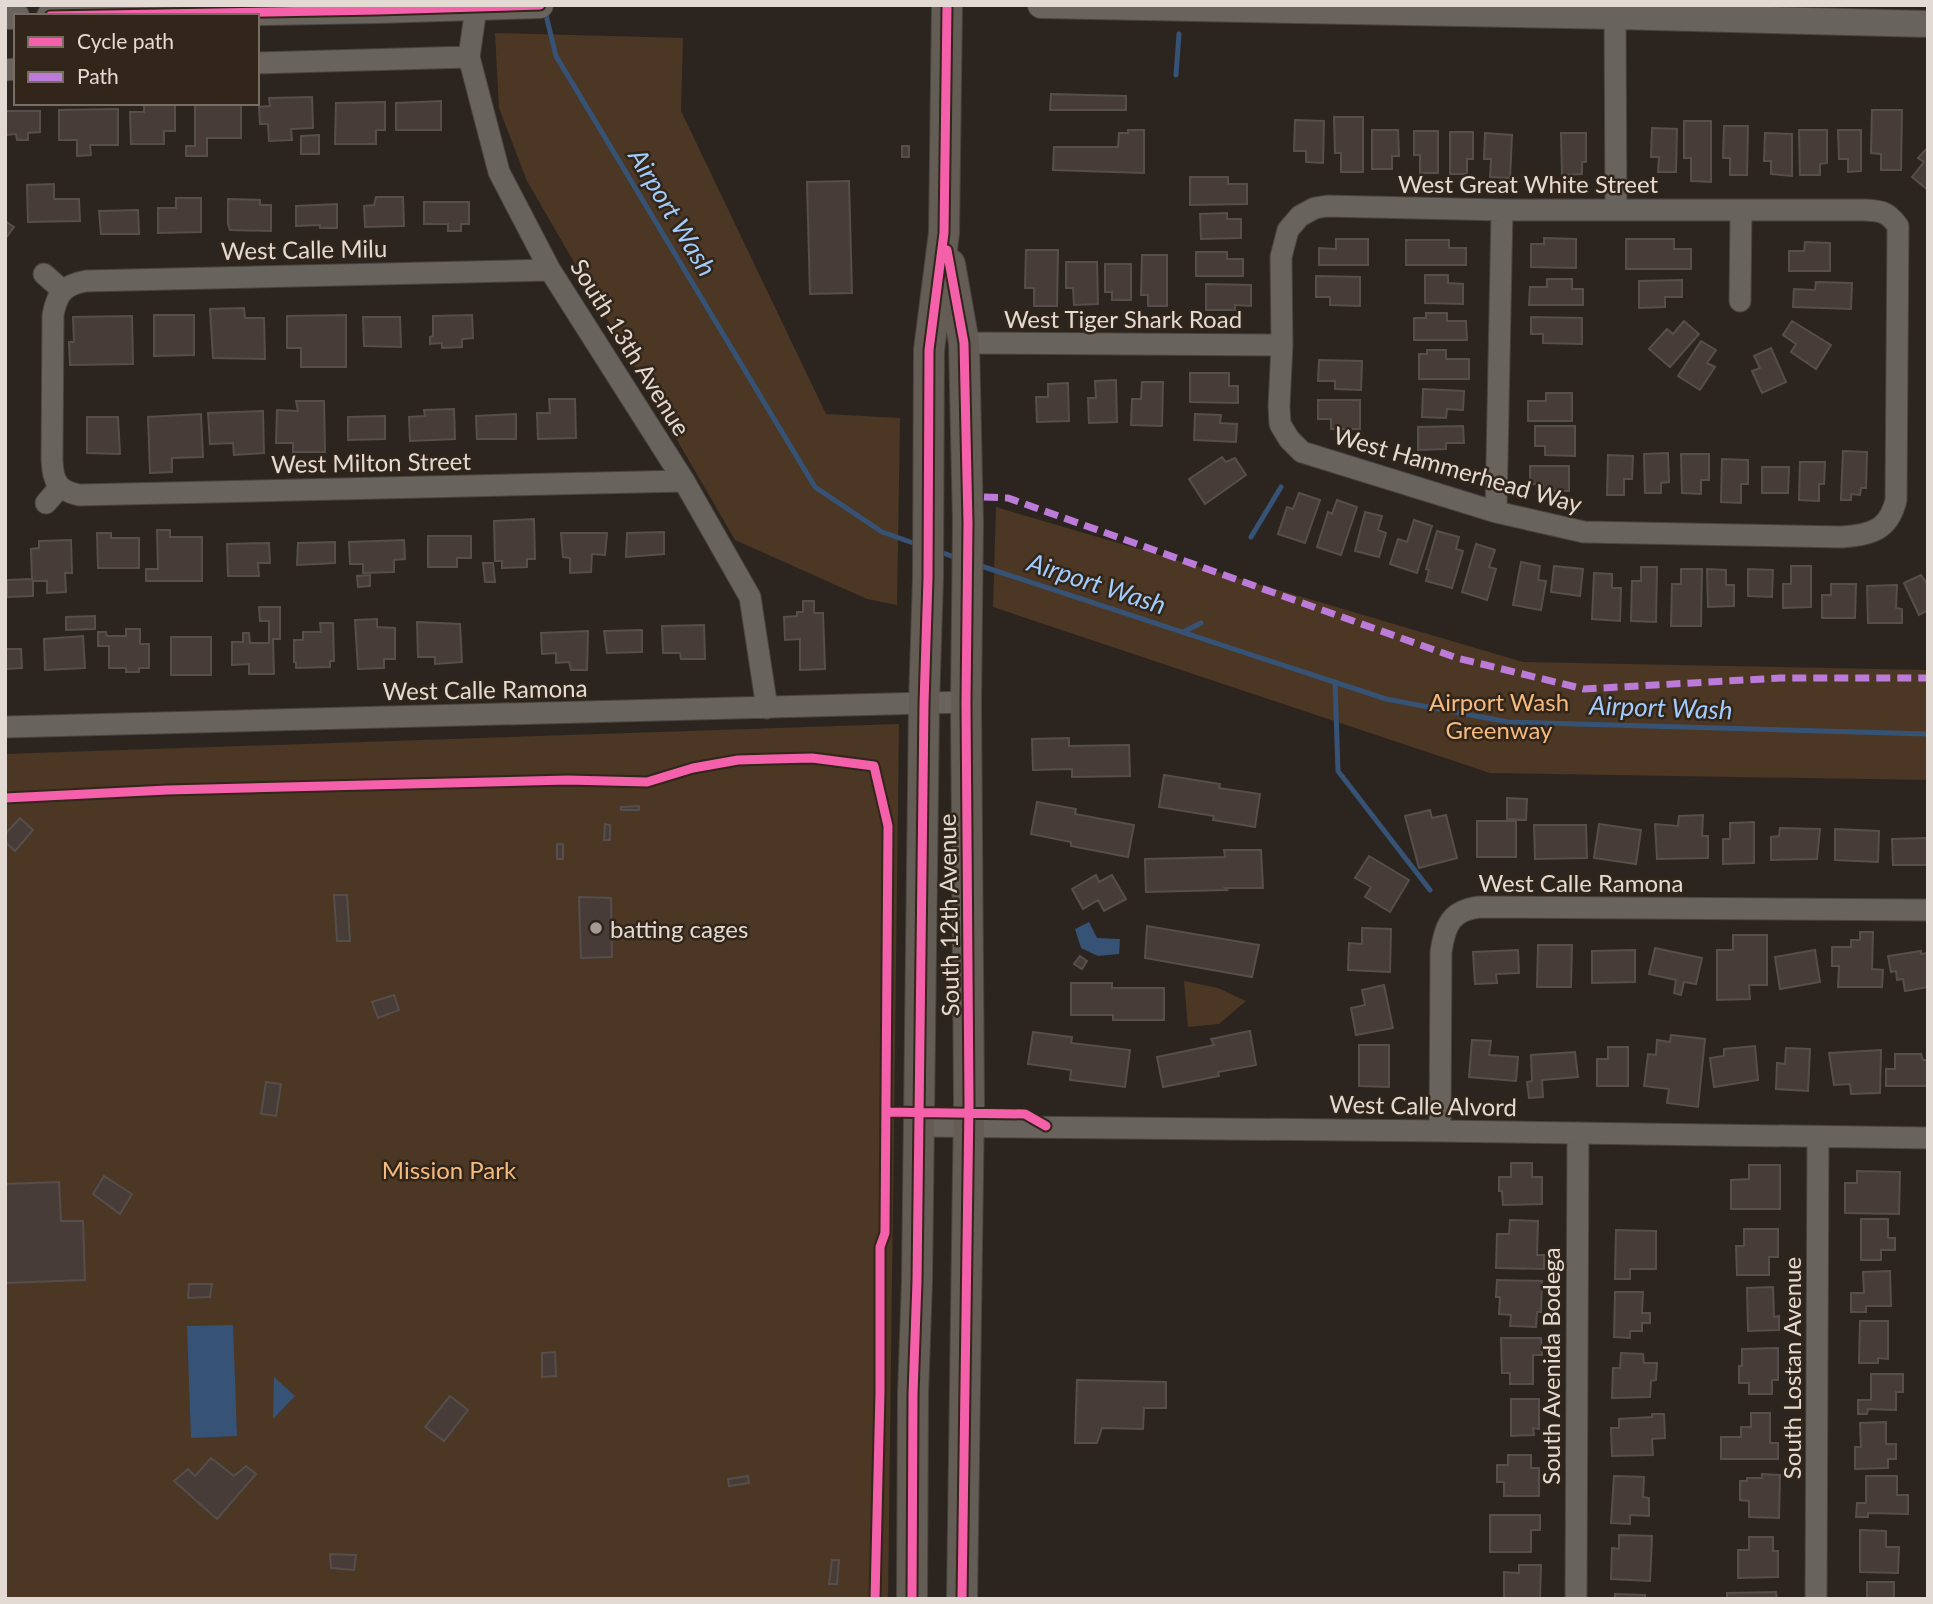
<svg xmlns="http://www.w3.org/2000/svg" width="1933" height="1604" font-family="Lato,sans-serif">
<rect width="100%" height="100%" fill="#2c251f"/>
<path fill="#4b3724" d="M495 33 683 38 681 111 826 414 900 418 897 605 867 599 735 540 527 181 499 108Z
M996 507 1523 662 1928 670V780L1490 773 993 607Z
M899 724 888 1599H5V754Z
M1184 981 1218 988 1246 1001 1219 1024 1188 1027Z"/>
<path fill="#365376" d="M1089 922 1097 938 1120 939 1119 954 1098 956 1081 948 1075 929Z
M233 1325 237 1436 191 1438 187 1326Z
M274 1377 295 1396 273 1419Z"/>
<g fill="none" stroke-linecap="round" stroke-linejoin="round">
<path stroke="#365376" stroke-width="5" d="M545 11 556 56 815 487 882 532 919 545
M1176 75 1179 34
M1251 537 1281 487
M938 551 959 559
M978 565 1386 699 1508 722 1928 734
M1183 632 1201 623
M1335 682 1338 771 1430 890"/>
</g>
<path fill="#483c38" stroke="#554e4a" stroke-width="2" d="M1051 94 1126 96V110H1050Z
M312 97 313 128 291 129 292 140 269 141 268 124H260L259 107 270 106 269 98Z
M441 101V130H396V103Z
M385 102V130H376V144H335L336 103Z
M144 103H175V131H164V144H131L130 112H144Z
M195 103H241V138H207V156H186V146H195Z
M118 109V145H90L91 155 77 156V140H59V110Z
M1872 110H1902L1901 170H1881V154L1871 153Z
M5 111H40V132L28 133V140H17L16 134 5 135Z
M1334 117H1363V172H1341V153H1335Z
M1295 120 1324 121 1323 163 1306 162V151H1294Z
M1684 121H1711V182L1691 181V158H1684Z
M1724 126H1748L1747 175H1730V158H1723Z
M1652 128 1677 129 1676 172H1658L1659 157H1651Z
M1128 130H1144V173L1053 170 1054 147H1118L1119 133H1128Z
M1372 130H1398L1399 156H1392V169H1372Z
M1799 130H1827V163L1820 164V175H1800Z
M1838 130H1861V171L1848 172V159H1839Z
M1414 131H1438V173H1420V155H1414Z
M1450 132H1473V159H1467V174H1450Z
M1485 133 1512 135 1510 178 1490 177 1491 159H1484Z
M1561 133H1586V162H1582V174L1562 175Z
M1765 133 1792 134V176L1771 174V161H1764Z
M319 135V154H301V136Z
M902 146H909V157H902Z
M1928 147V190L1912 177 1924 162 1918 158Z
M1190 177H1228V184H1247V204L1190 205Z
M849 181 852 293 810 294 807 182Z
M54 184V199H79L80 221 28 222 27 185Z
M376 197H403L404 226 365 227 364 206 374 205Z
M176 198H201V232L158 233V208H176Z
M228 199 260 200V205H271V231L230 230 228 224Z
M424 202H469V224H461V231H448V224H424Z
M337 204V228H320V225L296 226V206Z
M138 210 139 234H101L99 211Z
M1227 213V219H1241V238L1201 239 1200 214Z
M5 221 14 227 5 239Z
M1544 238 1576 239V268L1531 267V244H1544Z
M1336 239H1368V265H1319V248L1336 249Z
M1626 239H1674V249H1691V269H1626Z
M1406 240H1449V248H1466V265H1406Z
M1805 242 1830 243V271H1789V251H1804Z
M1026 250H1058L1057 306H1034V288H1025Z
M1196 252H1227V259H1243V276H1196Z
M1142 255H1167V306H1148V295H1141Z
M1066 262H1097L1098 304 1074 305 1073 288H1066Z
M1105 264H1131V300H1112V292H1105Z
M1425 275H1448V283L1463 284V304L1425 303Z
M1316 276 1360 277V306L1330 305V297H1316Z
M1547 279H1572V289H1583V305H1529L1530 287H1547Z
M1682 280V297H1665V307L1639 308V281Z
M1816 282 1852 283 1851 309 1793 307 1794 289 1815 290Z
M1206 284 1251 285V306L1235 305V310H1206Z
M244 308 245 318H264L265 359 213 358 210 309Z
M1426 313H1447V321H1466L1467 340H1414V318H1426Z
M154 315H194V355L154 356Z
M346 315V367H301V348H287V316Z
M472 315 473 338 462 339V347L442 348V343L430 344V337L433 336V316Z
M132 316 133 364 70 365 69 342H74L73 317Z
M363 317H400L401 347 364 346Z
M1531 317 1582 318V344L1543 343V334H1531Z
M1684 321 1699 334 1670 367 1649 349 1667 329 1673 334Z
M1792 321 1831 345 1816 369 1791 352 1796 344 1783 335Z
M1701 341 1716 350 1707 363 1715 367 1700 390 1678 376Z
M1771 348 1786 382 1762 393 1752 371 1760 368 1754 356Z
M1427 350H1446V359H1469V379H1419V354H1427Z
M1319 360 1362 361 1361 390 1335 389V381H1318Z
M1190 373H1229V386H1238V403L1190 402Z
M1116 380 1117 422 1089 423 1088 398H1096L1095 381Z
M1142 382H1163L1162 426 1131 425 1132 399H1141Z
M1068 383 1069 421 1037 422 1036 397H1048V384Z
M1423 389 1464 391 1463 410 1447 409 1446 418 1422 417Z
M1546 393H1572V421H1528V401H1546Z
M549 399H575L576 438 538 439 537 413H550Z
M1318 400H1360V429H1331V419H1318Z
M296 401H324L325 452H293V443H276L277 410 298 411Z
M454 409 455 439 410 441 409 417 425 416 424 410Z
M263 411 264 453 234 455 233 443 210 444 208 413Z
M201 414 203 457 172 458V472L150 473 148 417Z
M516 414V439H477L476 416Z
M1195 414 1221 415 1220 423 1237 424 1236 442 1194 440Z
M385 416V439L348 440V417Z
M87 417H118L120 454 87 453Z
M1463 426 1464 443H1446V449L1418 450V427Z
M1535 426H1575V456L1545 455V446H1535Z
M1843 451 1867 452 1866 488H1861L1860 495 1851 494V500H1841Z
M1668 453 1669 482 1661 483V493H1645L1644 454Z
M1681 454H1709V480H1701V494L1682 493Z
M1608 455 1633 456 1632 479H1624V495H1607Z
M1222 457 1226 462 1235 458 1246 475 1205 504 1189 479Z
M1722 459 1748 460V484H1741V503L1721 502Z
M1800 462H1825L1824 484H1819V501L1799 500Z
M1530 466H1569V491H1543V484H1530Z
M1762 467H1789L1788 493H1762Z
M1299 493 1320 500 1305 543 1278 534 1287 507 1293 509Z
M1337 500 1357 507 1341 555 1317 547 1328 512 1332 514Z
M1365 512 1382 516 1378 530 1386 533 1379 557 1355 551Z
M534 519 535 559H527V567L502 568V561H495L494 521Z
M1414 520 1432 526 1417 573 1390 564 1398 539 1407 542Z
M157 530H170V537H202V581H146V569H158Z
M1437 531 1459 537 1456 549 1463 551 1452 588 1426 581 1429 570 1426 569Z
M664 532V554L626 557 627 533Z
M97 533H111V538H139V568H98Z
M561 533H607L605 555 592 554 591 572 570 573V558L563 557Z
M428 536H471V558H457V567H428Z
M71 540 72 573H65L66 592 47 593V581H33V596L7 597V580L32 579 31 549 39 548V541Z
M404 540 405 559 394 560V572L363 573V564H350L349 542Z
M335 542V563L297 565 298 543Z
M269 543 270 563H258L259 576H228L227 544Z
M1476 544 1495 550 1489 567 1496 569 1487 600 1462 592Z
M1521 562 1540 566 1538 580 1546 581 1541 610 1513 605Z
M483 563H493L495 582H485Z
M1554 566 1583 569 1580 596 1551 592Z
M1791 566H1811V607L1783 608V584H1791Z
M1641 567H1657L1656 622 1631 621 1632 581H1641Z
M1681 569H1702L1701 626H1671L1672 584H1681Z
M1707 569 1726 570V585H1734V606L1708 607Z
M1748 569 1773 570 1772 597 1748 596Z
M1594 573 1612 574V588H1621L1620 621 1592 619Z
M370 575V586L358 587 357 576Z
M1921 575 1928 585V610L1919 615 1904 583Z
M1831 584H1856L1855 618H1822V595H1831Z
M1897 585 1896 608 1902 609V623H1868L1867 586Z
M803 601H814V613H823L825 669 800 670V639L785 640 784 617 797 616V612H803Z
M259 607H280V639H273L274 674H249V664L232 665V642H243V633H249L250 643H269V621H260Z
M95 616V629L66 630V617Z
M377 619V627L395 628V659H384V668L358 669 355 620Z
M417 622 460 624 462 662 435 664V657H418Z
M320 623H333L334 661H330V667L296 668V662H294V640H303V632H321Z
M704 625 705 659H681L680 653H663L662 626Z
M126 629H140V644H149V668H139V672H126V668H109V646H98V632H106L107 636H126Z
M642 630V652L607 653 604 631Z
M588 631 587 670H571L569 662 556 663V653L542 654 541 633Z
M83 636 85 668 45 670 44 639Z
M171 637H211V675H171Z
M5 649H21L22 668 5 669Z
M1069 738V746L1129 745 1130 776 1072 777V769L1033 770 1032 739Z
M1164 775 1220 784 1219 788 1260 794 1255 827 1213 820 1214 816 1159 807Z
M1507 798 1527 799 1526 820 1507 819Z
M1037 802 1076 809 1075 814 1134 825 1128 857 1071 846V842L1031 834Z
M639 806V810H621V807Z
M1430 810 1432 818 1446 815 1457 858 1419 868 1405 816Z
M1703 815 1702 836H1708V858L1657 859 1655 824 1678 826 1679 816Z
M20 818 33 830 15 851 5 842V834Z
M1477 821H1516V857H1477Z
M1754 822V863L1723 864V839H1730V823Z
M605 824 610 825V840H604Z
M1599 824 1641 830 1636 864 1594 858Z
M1534 825H1586L1587 858 1535 859Z
M1780 828 1820 829 1817 859 1771 860V837L1779 836Z
M1835 829 1879 831 1878 862 1835 860Z
M1928 838V865H1893L1892 839Z
M557 844H563V859H557Z
M1224 850H1261L1263 888H1225L1227 890 1146 892 1145 859 1225 857Z
M1369 856 1409 880 1390 912 1365 897 1371 887 1355 878Z
M1096 875 1099 882 1112 875 1126 899 1104 911 1098 900 1083 909 1072 889Z
M334 895H347L350 941H337Z
M579 897 611 898 612 957 581 958Z
M1147 926 1259 945 1252 977 1145 958Z
M1362 928 1391 929 1390 972 1348 970 1349 943 1362 944Z
M1860 932H1873L1872 969 1883 970 1882 987H1838L1839 966H1832V947H1851V940H1860Z
M1733 935H1767V985H1749L1750 999 1717 1000V950H1733Z
M1538 945H1572L1571 987H1537Z
M1655 948 1702 958 1696 984 1684 982 1681 995 1674 993 1676 980 1649 974Z
M1518 950 1519 973 1496 974 1497 983 1475 984 1473 952Z
M1635 950V982L1592 983V951Z
M1815 950 1820 982 1780 989 1775 957Z
M1921 951V954L1928 953V987L1905 991 1903 979 1897 980 1896 971 1891 972 1888 956Z
M1080 956 1087 961 1082 969 1074 964Z
M1071 983H1112V988H1164V1020H1113V1015H1071Z
M1384 985 1393 1028 1356 1035 1351 1008 1365 1005 1362 990Z
M394 995 399 1010 378 1018 372 1002Z
M1250 1031 1256 1065 1218 1072 1219 1076 1163 1087 1157 1057 1214 1045 1211 1039Z
M1033 1032 1072 1037 1071 1043 1130 1050 1125 1087 1070 1080 1071 1070 1028 1064Z
M1671 1035 1705 1039 1698 1107 1667 1103 1669 1089 1644 1086 1648 1054 1656 1055 1657 1040 1670 1042Z
M1472 1040 1491 1041 1489 1055 1518 1057 1516 1081 1469 1077Z
M1359 1045H1389V1087L1359 1086Z
M1755 1046 1758 1080 1714 1087 1710 1058 1724 1056V1049Z
M1608 1047H1628V1086H1597V1059H1608Z
M1786 1048 1810 1049 1808 1091 1776 1089 1777 1063 1785 1064Z
M1881 1050 1880 1093 1851 1094 1850 1084 1834 1085 1829 1053Z
M1575 1052 1578 1077 1542 1080 1543 1097 1529 1098 1527 1082 1532 1081 1531 1055Z
M1895 1054H1921L1923 1060H1928V1086H1886V1069H1895Z
M266 1082 281 1084 276 1116 261 1114Z
M1511 1163H1532V1177H1542V1204L1503 1205 1502 1191H1499V1177H1511Z
M1749 1165H1780V1209H1731V1180L1749 1179Z
M1857 1171 1900 1172 1899 1214 1845 1213V1183H1857Z
M104 1176 132 1194 120 1214 93 1194Z
M59 1182 61 1221H83L85 1280 5 1283V1184Z
M1861 1219H1888V1238H1895V1250H1881V1260H1861Z
M1510 1220 1538 1221 1537 1255H1544V1269L1496 1268 1497 1234H1509Z
M1744 1229H1778V1257H1769V1275H1737L1736 1246H1744Z
M1616 1230 1656 1231V1269H1630V1279H1615Z
M1890 1271 1891 1306H1866V1312H1851V1293H1864L1863 1272Z
M1497 1280 1542 1281 1541 1312H1537L1536 1327 1510 1326 1511 1315 1499 1314 1500 1297H1496Z
M189 1284H212L210 1297 188 1298Z
M1773 1287 1774 1317 1779 1316V1330L1748 1331 1747 1288Z
M1615 1292H1643L1642 1313H1650V1323H1642V1331H1630V1338L1614 1337Z
M1860 1321H1888V1359L1878 1358V1363H1859Z
M1501 1338H1541L1542 1355H1533V1384H1510V1373H1502Z
M1778 1348V1380H1772V1394H1749V1383H1739V1366H1742V1349Z
M555 1352 556 1376 542 1377V1353Z
M1621 1353 1643 1354 1644 1363H1657L1656 1380 1651 1381 1650 1397 1612 1398 1613 1368H1620Z
M1871 1374H1903V1392H1896V1410L1868 1409 1867 1414H1858V1400H1871Z
M1077 1380 1166 1382V1408H1144L1143 1429 1102 1428 1097 1443H1075Z
M450 1396 468 1410 444 1441 425 1427Z
M1511 1399H1539V1429L1533 1428 1534 1435 1511 1436Z
M1751 1413H1770V1443H1778V1459H1721V1437H1741V1427H1751Z
M1652 1414H1664L1665 1438 1652 1439 1653 1455 1612 1456 1611 1428H1619V1419L1652 1417Z
M1886 1422V1444H1896V1459H1888V1468L1855 1469V1447H1861L1860 1423Z
M1508 1455H1531V1468H1539V1496H1504V1482H1497V1465H1508Z
M211 1458 234 1476 246 1466 256 1474 217 1519 174 1481 188 1469 195 1476Z
M1762 1474 1780 1475 1779 1518 1749 1517V1501L1740 1500V1481H1747V1478H1762Z
M748 1476 749 1483 729 1486 728 1479Z
M1614 1476 1644 1477 1643 1497 1649 1498V1516L1630 1515V1524L1611 1523Z
M1866 1476H1897V1495H1908V1514L1868 1513V1517H1856L1857 1503H1866Z
M1490 1515H1540V1530H1531V1552H1490Z
M1860 1530 1886 1531V1547H1899L1898 1573 1860 1572Z
M1619 1535 1652 1536 1650 1581 1611 1579 1612 1548 1619 1549Z
M1749 1537H1773V1551H1778V1577L1738 1578V1550H1749Z
M330 1554 356 1555 354 1570 331 1568Z
M832 1560H839L837 1584H829Z
M1519 1565H1541L1540 1599H1504V1572L1519 1573Z
M1867 1582H1894V1599H1867Z
M1776 1592 1777 1599H1727V1593Z
M1615 1594 1645 1595V1599H1615Z"/>
<g fill="none" stroke-linecap="round" stroke-linejoin="round">
<g stroke="#49433e" stroke-width="23">
<path id="minor" d="M476 8 469 57 499 172 550 270 684 481 750 597 767 708
M1615 16 1616 209
M257 63 469 57
M5 70 16 69
M1327 206 1502 210H1864C1881 211 1887 211 1898 226L1896 500C1889 530 1871 535 1842 537L1584 532 1496 512 1302 452 1289 439 1280 424 1279 406 1282 345 1281 257 1288 230 1300 216 1315 208Z
M550 270 86 281C64 285 57 293 53 315L52 460C53 482 57 490 79 495L684 481
M44 274 63 291
M1740 301 1741 211
M964 343 1282 345
M46 503 60 487
M1496 512 1502 210
M5 727 966 702
M919 1126 1440 1131 1928 1138
M1440 1131 1441 952C1445 925 1451 910 1480 907L1928 910
M1576 1599 1578 1133
M1816 1599 1818 1137"/>
</g>
<g stroke="#49433e" stroke-width="28">
<path id="tertiary" d="M1041 5 1615 16 1928 24
M5 16H16
M50 16 378 10 540 5"/>
</g>
<g stroke="#49433e" stroke-width="32">
<path id="secondary" d="M950 264 964 343 968 523 966 702 969 1103 962 1599
M912 1599 913 1394 917 1281 924 704 928 578 929 350 944 233 947 5"/>
</g>
<use href="#minor" stroke="#69635e" stroke-width="21"/>
<use href="#tertiary" stroke="#69635e" stroke-width="26"/>
<use href="#secondary" stroke="#645d55" stroke-width="30"/>
<path stroke="#bd7bd9" stroke-width="7" stroke-dasharray="14 7" stroke-linecap="butt" d="M984 497 1008 498 1457 658 1584 689 1780 678H1928"/>
<g stroke="#322519" stroke-width="13">
<path id="cycleway" d="M50 16 378 10 540 5
M947 250 964 343 968 523 966 702 969 1103 962 1599
M5 798 167 790 568 780 647 782 693 768 738 760 812 758 874 766 888 826 885 1233 880 1247V1392L875 1599
M886 1112 1025 1114 1046 1126
M912 1599 913 1394 917 1281 924 704 928 578 929 350 944 233 947 5"/>
</g>
<use href="#cycleway" stroke="#f560ab" stroke-width="9"/>
</g>
<circle fill="#a39b94" stroke="#322519" stroke-width="2.5" cx="596" cy="928" r="7"/>
<g text-anchor="middle" dominant-baseline="central" stroke-width="5" stroke-linejoin="round" paint-order="stroke">
<g font-size="24" fill="#e3dad3" stroke="#322519">
<text x="1528" y="183">West Great White Street</text>
<text transform="translate(304 249) rotate(-1)">West Calle Milu</text>
<text x="1123" y="318">West Tiger Shark Road</text>
<text transform="translate(631 347) rotate(58)">South 13th Avenue</text>
<text transform="translate(371 462) rotate(-1)">West Milton Street</text>
<text transform="translate(1458 469) rotate(16)">West Hammerhead Way</text>
<text transform="translate(485 689) rotate(-1)">West Calle Ramona</text>
<text x="1581" y="882">West Calle Ramona</text>
<text transform="translate(948 915) rotate(-91)">South 12th Avenue</text>
<text transform="translate(1423 1105) rotate(1)">West Calle Alvord</text>
<text transform="translate(1550 1366) rotate(-90)">South Avenida Bodega</text>
<text transform="translate(1791 1368) rotate(-90)">South Lostan Avenue</text>
</g>
<g font-size="24" fill="#f7ba7e" stroke="#322519">
<text x="1499" y="701">Airport Wash<tspan x="1499" dy="28">Greenway</tspan></text>
<text x="449" y="1169">Mission Park</text>
</g>
<g font-size="24" fill="#e3dad3" stroke="#322519" text-anchor="start">
<text x="610" y="928">batting cages</text>
</g>
<g font-size="26" font-style="italic" fill="#a2ccfe" stroke="#322519">
<text transform="translate(673 212) rotate(59)">Airport Wash</text>
<text transform="translate(1097 583) rotate(18)">Airport Wash</text>
<text transform="translate(1661 707) rotate(2)">Airport Wash</text>
</g>
</g>
<rect width="1933" height="1604" fill="none" stroke="#e3dad3" stroke-width="14"/>
<rect x="14" y="14" width="245" height="91" fill="#322519" stroke="#796d63" stroke-width="2"/>
<rect x="28" y="37" width="35" height="10" fill="#f560ab" stroke="#796d63" stroke-width="2"/>
<text x="77" y="49" font-size="21" fill="#e3dad3">Cycle path</text>
<rect x="28" y="72" width="35" height="10" fill="#bd7bd9" stroke="#796d63" stroke-width="2"/>
<text x="77" y="84" font-size="21" fill="#e3dad3">Path</text>
</svg>
